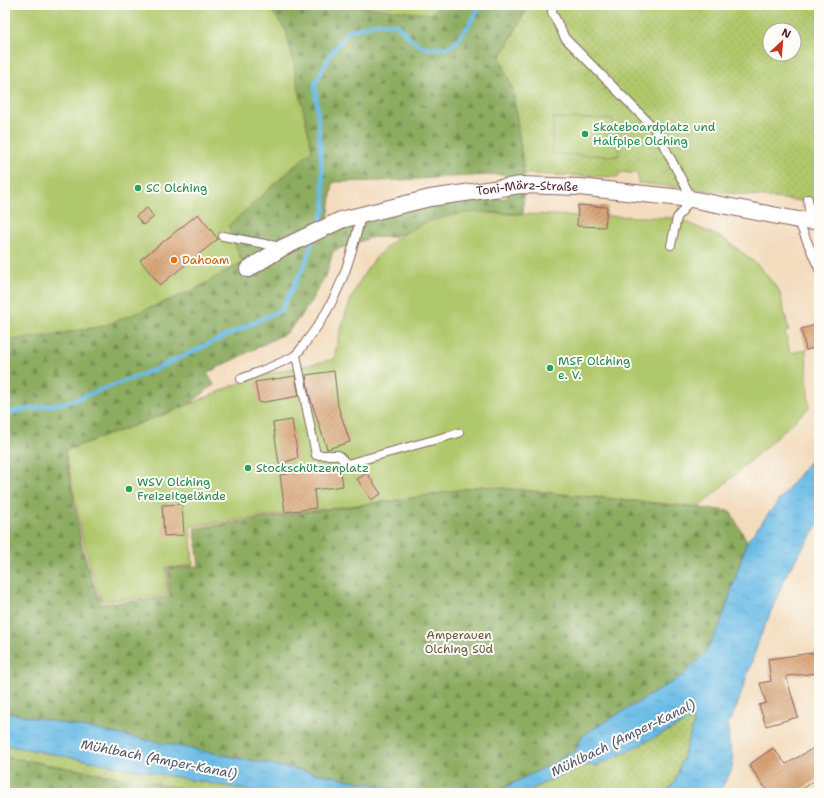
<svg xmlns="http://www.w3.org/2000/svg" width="824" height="798" font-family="'Shantell Sans',sans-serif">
<defs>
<pattern id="grass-dots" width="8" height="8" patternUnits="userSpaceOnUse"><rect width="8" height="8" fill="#b0c86c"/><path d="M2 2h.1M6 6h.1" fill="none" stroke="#99ab5e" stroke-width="1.8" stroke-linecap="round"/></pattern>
<pattern id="forest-firs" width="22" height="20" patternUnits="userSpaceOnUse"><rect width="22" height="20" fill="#8cac60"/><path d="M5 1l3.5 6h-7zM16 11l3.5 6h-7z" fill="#748b4f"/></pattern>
<pattern id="park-tufts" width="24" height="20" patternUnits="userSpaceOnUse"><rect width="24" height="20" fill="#b0c86c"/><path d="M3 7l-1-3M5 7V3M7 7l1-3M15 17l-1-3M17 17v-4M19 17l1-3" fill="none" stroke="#99ab5e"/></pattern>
<pattern id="water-ripples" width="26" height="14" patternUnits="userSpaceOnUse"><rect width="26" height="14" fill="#6bbce6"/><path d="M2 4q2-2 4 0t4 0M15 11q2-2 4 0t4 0" fill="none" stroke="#5a98bb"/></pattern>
<pattern id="building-hatch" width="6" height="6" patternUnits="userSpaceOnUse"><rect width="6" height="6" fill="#d8a373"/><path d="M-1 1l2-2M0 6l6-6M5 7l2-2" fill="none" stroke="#b1845f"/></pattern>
</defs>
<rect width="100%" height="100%" fill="#fdfcf7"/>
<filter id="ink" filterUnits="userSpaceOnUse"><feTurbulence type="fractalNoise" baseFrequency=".025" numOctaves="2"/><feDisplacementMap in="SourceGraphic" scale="8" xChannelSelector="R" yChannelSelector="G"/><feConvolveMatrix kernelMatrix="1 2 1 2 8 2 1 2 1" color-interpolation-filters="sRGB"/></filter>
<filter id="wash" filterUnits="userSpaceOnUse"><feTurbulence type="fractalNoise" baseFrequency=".012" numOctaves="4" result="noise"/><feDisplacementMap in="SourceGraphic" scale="16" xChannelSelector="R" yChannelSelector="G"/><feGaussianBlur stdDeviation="0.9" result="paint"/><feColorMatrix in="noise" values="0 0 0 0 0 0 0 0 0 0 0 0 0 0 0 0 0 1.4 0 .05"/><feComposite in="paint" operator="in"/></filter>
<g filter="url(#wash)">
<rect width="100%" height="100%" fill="#f3dcbd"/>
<path fill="url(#grass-dots)" stroke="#7d744c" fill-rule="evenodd" d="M529 5H819V203L638 183V174L620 172 619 177 524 174 513 91 500 58ZM770 30H794V54H770Z
M692 719 694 723 675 782 665 793H523L583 765 597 766Z
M5 745 262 793H208L5 757Z"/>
<path fill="url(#forest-firs)" stroke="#6b6646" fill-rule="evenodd" d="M267 5H529L500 58 513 91 524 174 523 214C495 213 468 211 441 219 418 225 398 241 373 237L333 251 327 273 305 311 288 332 207 373 214 385 188 405 65 451 82 547 100 604 170 597 168 569 199 566 195 528 404 499 481 486 730 511 747 541 721 623 706 652 682 676 582 736 575 752 494 793H416L5 712V340L46 336 103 326 192 291 242 262 228 226 312 150 286 30ZM505 174 508 198 436 202 362 219 326 233 333 182 380 181Z
M5 757 208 793H5Z"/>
<path fill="url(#park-tufts)" stroke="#7d744c" d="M341 5H440L431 14Z"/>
<path fill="#b0c86c" stroke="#7d744c" d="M5 5H267L286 30 312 150 228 226 242 262 192 291 103 326 46 336 5 340Z
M553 118 611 119C619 130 619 143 619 156L552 154Z
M578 205 607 207 606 216 677 218 726 240 759 266 779 290 789 331 785 332 790 353 806 350 809 408 699 507 481 486 404 499 190 526 193 565 166 568 168 595 101 601 84 544 65 451 176 410 254 377 334 359C349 279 382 223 468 213 480 212 493 213 505 214 529 214 553 215 578 216Z"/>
<path fill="url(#water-ripples)" stroke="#5a6e88" d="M819 455V523L787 573 759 640 737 706 728 725 729 743 733 758 732 769 719 793H665L675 782 694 723 692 719 597 766 583 765 523 793H494L575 752 582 736 682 676 706 652 721 623 747 541 809 462Z
M5 712 416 793H262L5 745Z"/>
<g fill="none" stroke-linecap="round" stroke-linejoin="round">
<path stroke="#6bbce6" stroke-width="4.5" d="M318 227 325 208 315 84 331 53 349 31 378 23 398 25C403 30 407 37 413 41 424 50 449 52 458 40 467 29 473 16 483 5
M5 413 69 402 156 369 281 310 305 264 314 237"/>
</g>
<g id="blocks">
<path fill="url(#building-hatch)" d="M578 205 607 207 605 227 577 226Z
M147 208 154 217 143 225 136 216Z
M198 214 218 239 160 285 140 260Z
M819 324V347L806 350 801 329Z
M334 371 338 406 350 442 327 449 309 394 306 375Z
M295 376 299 396 259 403 255 382Z
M292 420 298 458 279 464 273 423Z
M340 466 343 486 314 490 316 508 285 512 280 475Z
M367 473 381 494 371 500 357 479Z
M182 504 184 535 164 536 162 505Z
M819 652V673L786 676 798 717 766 726 759 705 766 703 760 683 771 681 768 659Z
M819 745V778L796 793H769L749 765 773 748 786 764Z"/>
</g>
</g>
<g filter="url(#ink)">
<use href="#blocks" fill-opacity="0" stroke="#85615e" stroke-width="1"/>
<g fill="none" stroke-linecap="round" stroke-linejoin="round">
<g stroke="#85615e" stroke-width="10">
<path id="service" d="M553 5 552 12 565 38 655 129 690 195 691 199 677 218 671 245
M808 199 810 220
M798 220 819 269
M223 236 281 247
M296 355 316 455H338L347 464 459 433
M241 379C258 372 278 365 294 356 300 352 304 344 308 339 338 301 350 262 361 216"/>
</g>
<g stroke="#85615e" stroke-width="18">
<g id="minor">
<path id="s1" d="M248 269 282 248 341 220 430 198 521 185 579 187 691 199 798 220 819 221"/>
</g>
</g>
<use href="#service" stroke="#fff" stroke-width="8"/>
<use href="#minor" stroke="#fff" stroke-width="16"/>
</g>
</g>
<g fill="#2e9e5b" stroke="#fdfcf7" stroke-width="1.5">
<circle cx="585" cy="134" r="4"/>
<circle cx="138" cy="188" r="4"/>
<circle cx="550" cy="368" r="4"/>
<circle cx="248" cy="468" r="4"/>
<circle cx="129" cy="489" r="4"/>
</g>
<circle fill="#e8710a" stroke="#fdfcf7" stroke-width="1.5" cx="174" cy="260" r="4"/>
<g text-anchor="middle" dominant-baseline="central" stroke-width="4" stroke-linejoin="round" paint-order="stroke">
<g font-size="12" fill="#27864d" stroke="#fdfcf7" text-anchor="start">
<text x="593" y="127">Skateboardplatz und<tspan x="593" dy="14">Halfpipe Olching</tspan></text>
<text x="146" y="188">SC Olching</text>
<text x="558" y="361">MSF Olching<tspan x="558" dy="14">e. V.</tspan></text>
<text x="256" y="468">Stockschützenplatz</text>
<text x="137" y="482">WSV Olching<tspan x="137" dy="14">Freizeitgelände</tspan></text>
</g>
<g font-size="12" fill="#4a1f2b" stroke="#fdfcf7">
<text stroke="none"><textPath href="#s1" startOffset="295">Toni-März-Straße</textPath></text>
</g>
<g font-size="12" fill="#c56008" stroke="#fdfcf7" text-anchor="start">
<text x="182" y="260">Dahoam</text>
</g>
<g font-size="12" fill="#69523e" stroke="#fdfcf7">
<text x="459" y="635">Amperauen<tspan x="459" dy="14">Olching Süd</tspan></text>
</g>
<g font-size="13" font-style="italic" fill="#56566c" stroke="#fdfcf7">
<text transform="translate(623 738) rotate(-26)">Mühlbach (Amper-Kanal)</text>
<text transform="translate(159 759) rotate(11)">Mühlbach (Amper-Kanal)</text>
</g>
</g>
<rect width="824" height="798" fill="none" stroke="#fdfcf7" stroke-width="20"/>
<g transform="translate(782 42) rotate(26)"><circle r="19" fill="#fdfcf7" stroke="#b5a4a5"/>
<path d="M0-3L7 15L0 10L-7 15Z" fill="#c8321e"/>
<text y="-6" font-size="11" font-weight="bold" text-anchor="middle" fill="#4a1f2b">N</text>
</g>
</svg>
